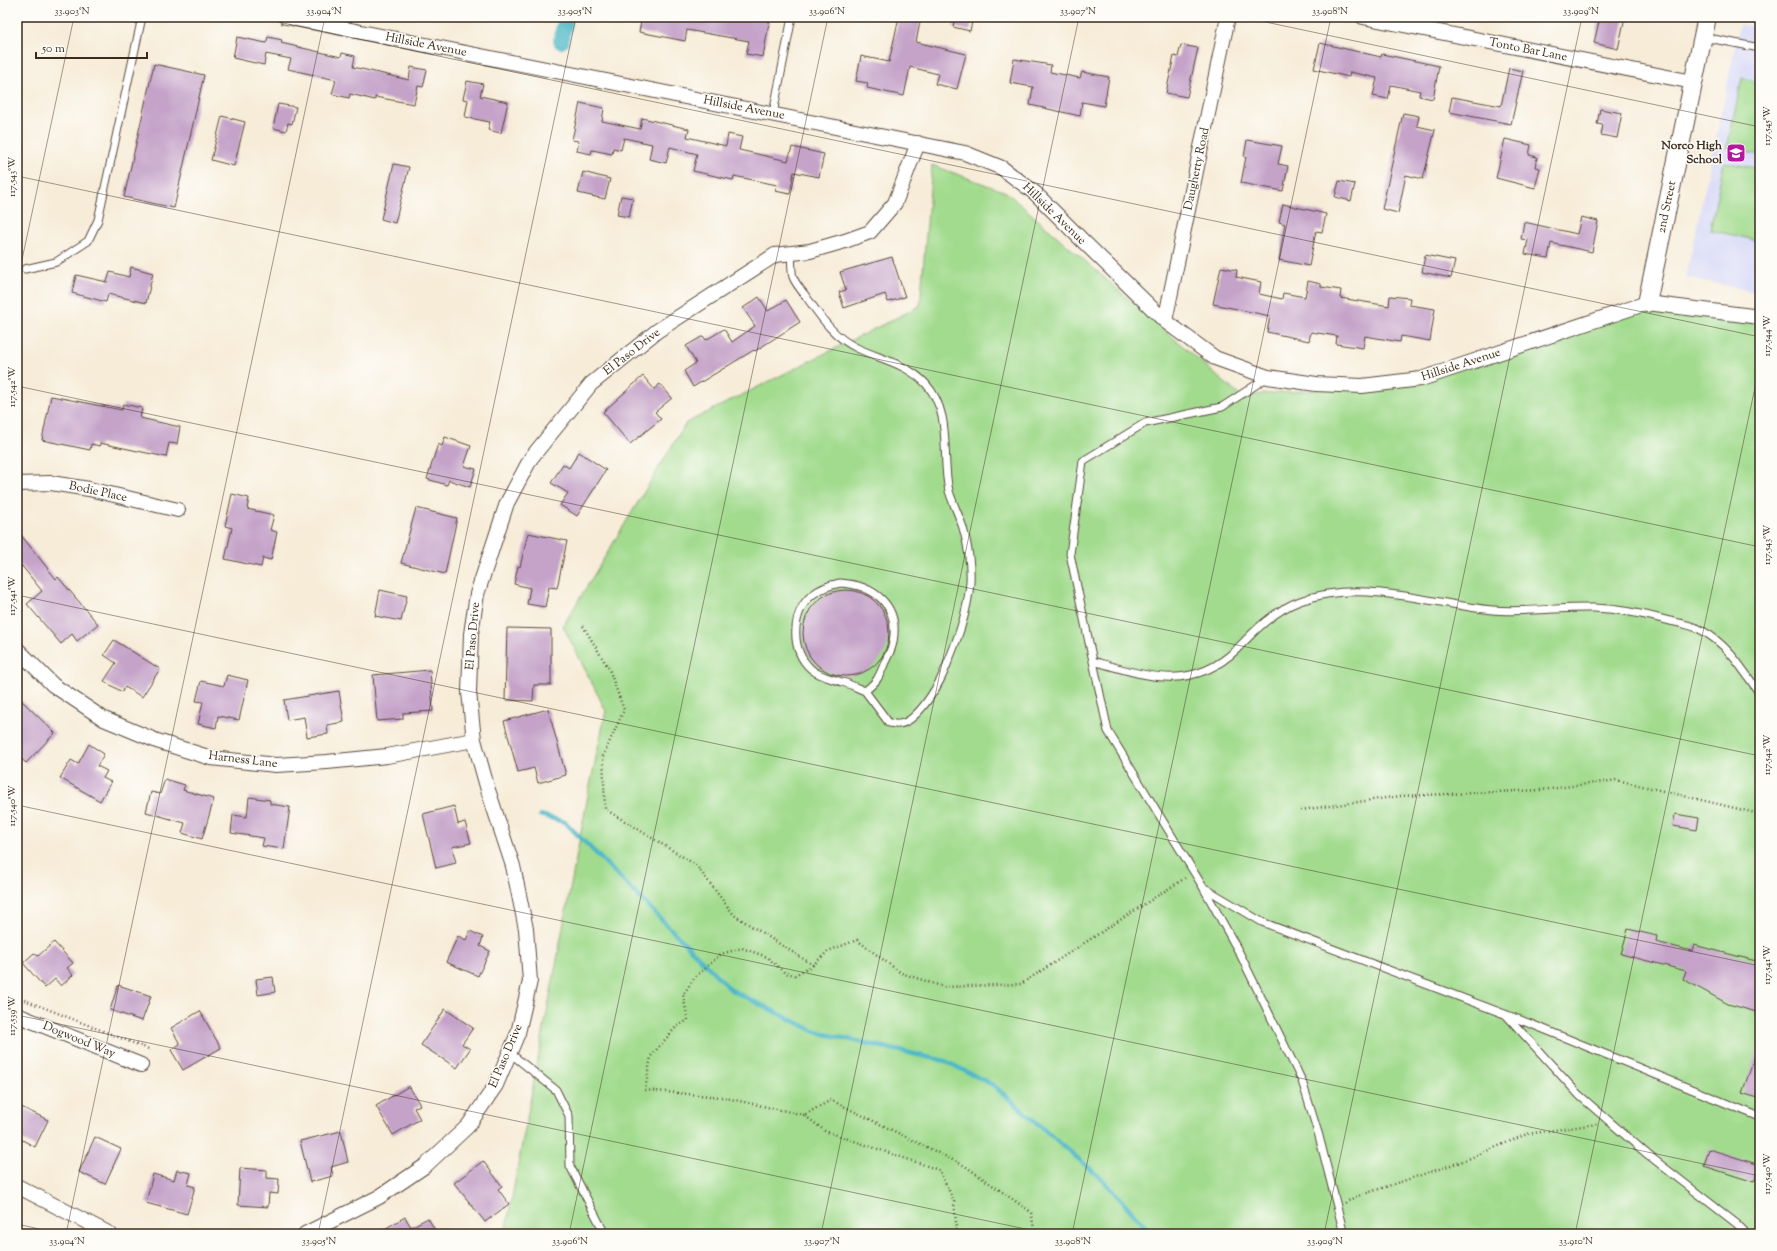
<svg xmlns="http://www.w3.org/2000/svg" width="1777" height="1251" font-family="'Sorts Mill Goudy',serif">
<rect width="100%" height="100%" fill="#fdfcf7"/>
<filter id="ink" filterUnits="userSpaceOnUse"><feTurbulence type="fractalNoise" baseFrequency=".025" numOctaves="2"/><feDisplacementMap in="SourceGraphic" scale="8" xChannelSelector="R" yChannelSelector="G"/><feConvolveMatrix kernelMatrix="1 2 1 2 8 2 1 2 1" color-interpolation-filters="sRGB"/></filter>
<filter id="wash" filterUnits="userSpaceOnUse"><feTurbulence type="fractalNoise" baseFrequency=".012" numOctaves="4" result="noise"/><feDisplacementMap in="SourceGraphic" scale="16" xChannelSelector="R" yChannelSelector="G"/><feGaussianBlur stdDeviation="0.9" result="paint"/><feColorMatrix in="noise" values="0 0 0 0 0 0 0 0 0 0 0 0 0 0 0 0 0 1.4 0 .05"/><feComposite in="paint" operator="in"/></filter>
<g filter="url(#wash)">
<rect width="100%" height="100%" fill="#f7ecd8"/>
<path fill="#d6d8f8" d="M1740 24 1760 29V293L1686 277Z"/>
<path fill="#a2db8e" stroke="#6e8256" d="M1742 78 1760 82V155L1727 148Z
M1724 162 1760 169V241L1710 230Z
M932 165 1006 192 1240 396 1362 386 1421 379 1647 303 1760 317V1234H505L589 790 606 711 563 626 686 423 920 306Z"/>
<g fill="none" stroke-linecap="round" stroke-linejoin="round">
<path stroke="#4bb7c7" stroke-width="4.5" d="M540 815 565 822 731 990 816 1032 945 1061 993 1085 1104 1181 1152 1234"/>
<path stroke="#4bb7c7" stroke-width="16" d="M561 41 566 17"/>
</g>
<g id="blocks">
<path fill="#c5a3c9" d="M642 17H770L763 57 746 54 749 41 687 30 685 41 639 32Z
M899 17H921L916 42 966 54 957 89 935 84 938 74 910 67 904 96 867 88 868 83 856 81 861 56 889 62Z
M955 17H973L970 31 953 27Z
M1600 17H1625L1618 49 1594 43Z
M237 37 266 43 268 37 282 40 281 43 341 57 342 53 355 56 353 67 409 80 411 67 427 70 423 87 418 86 414 104 375 97V100L350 94 349 98 332 94 336 80 288 69 291 59 266 54 264 65 233 58Z
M1320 43 1381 57 1382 54 1439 66 1433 99 1419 96 1420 91 1391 85 1388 99 1373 96 1377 78 1350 72 1349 77 1314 69Z
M1181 45 1198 48 1187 97 1166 93 1174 56 1178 57Z
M1014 59 1051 65 1050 72 1080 78 1082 72 1109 77 1104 106 1082 102 1080 116 1030 105 1033 87 1010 83Z
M154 64 204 75 174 208 124 197Z
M1509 68 1523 71 1511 124 1449 112 1452 97 1501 106Z
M467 81 483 84 480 96 508 102 501 133 488 130 490 122 465 117 468 100 463 99Z
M580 103 604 108 602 121 640 129 642 118 689 129 687 137 726 146 728 134 742 137 739 150 788 161 792 147 824 154 819 177 794 172 790 194 775 191 777 185 734 176 733 180 693 171 697 154 670 147 666 163 649 159 652 144 624 138 621 150 613 148 612 154 592 150 591 154 577 151 579 141 572 140Z
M278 104 296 107 292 124 288 123 286 131 273 128Z
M1600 109 1622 113 1617 138 1601 135 1603 125 1597 124Z
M1403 113 1419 116 1417 126 1435 130 1423 179 1406 175 1398 213 1382 209Z
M222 116 245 122 234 166 211 160Z
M1505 139 1531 145 1529 155 1537 157 1535 167 1540 168 1535 188 1496 178Z
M1247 140 1282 146 1278 164 1288 166 1283 191 1241 183 1246 157H1244Z
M394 164 409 167 395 223 381 219Z
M583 172 610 179 605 199 578 193Z
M1339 181 1355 184 1351 201 1335 197Z
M621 196 633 198 629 217 617 215Z
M1283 204 1326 214 1322 232 1316 231 1309 266 1279 260 1285 224 1279 222Z
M1581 217 1598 221 1592 252 1551 243 1548 258 1525 254 1528 240 1521 239 1524 222 1577 234Z
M1425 255 1455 261 1451 278 1422 272Z
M892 257 905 297 888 302 885 294 844 308 839 292 846 290 840 272Z
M131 267 153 273 146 303 108 294 106 302 72 293 76 275 107 282 110 272 129 277Z
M1221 267 1237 270 1236 277 1261 282 1259 294 1282 299 1283 293 1305 297 1308 281 1321 284V287L1341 290 1340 298 1389 306 1390 296 1410 298 1409 305 1435 309 1430 341 1401 336 1400 342 1365 336 1363 348 1336 344 1337 336 1311 332 1309 341 1267 332 1270 316 1213 304Z
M759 297 768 311 786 300 800 322 755 351 754 350 693 387 684 371 696 363 686 346 703 336 706 340 724 329 732 342 755 326 743 308Z
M643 376 654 389 660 384 672 398 655 412 661 419 630 444 603 412Z
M51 396 122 410 123 404 142 408 140 418 180 427 177 444 169 443 166 457 100 443V446L91 444 90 450 42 440Z
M445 437 471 446 464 466 476 469 470 487 449 480 447 485 427 479 438 444 442 446Z
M579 452 606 470 577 516 560 505 568 493 551 483 563 464 569 468Z
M232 494 249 498 247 509 274 515 270 530 277 532 271 560 263 558 261 567 225 559 232 528 225 526Z
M416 508 457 518 445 574 401 563Z
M17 530 56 579 58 577 98 624 77 641 72 634 61 644 27 604 42 591 22 566 17 570Z
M528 533 567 541 557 588 549 587 545 607 527 604 530 588 514 584 518 566 520 567Z
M803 633a43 43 0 1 1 86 0a43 43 0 1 1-86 0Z
M380 590 407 596 401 621 375 616Z
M507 628 551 629V685H534L533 701 505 700Z
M114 640 160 669 142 697 125 687 122 692 104 681 116 663 104 655Z
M430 670 433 711 403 713V719L377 721 373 675Z
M227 675 248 680 239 720 218 716 216 728 198 724 203 702 196 701 201 681 224 686Z
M339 691 344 722 327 725 328 734 307 737 304 717 287 720 284 700Z
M17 696 55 733 26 763 17 755Z
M548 709 566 775 538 783 534 768 518 772 504 721Z
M89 744 104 754 97 766 107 771 103 778 111 782 100 801 60 778 71 760 78 764Z
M165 779 185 785 183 790 214 799 202 839 182 833 185 823 146 812 151 792 160 794Z
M249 797 270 800V804L290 807 284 849 262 846 264 838 231 833 233 815 247 817Z
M454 806 458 824 465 822 471 843 452 847 456 863 436 868 423 814Z
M1675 814 1699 818 1697 830 1673 826Z
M1628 929 1657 936 1656 942 1692 951 1694 945 1760 962V1013L1728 1004 1683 979 1686 971 1621 954Z
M470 931 483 937 480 946 490 951 478 976 446 962 458 936 466 940Z
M54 942 73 963 67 968 73 975 61 986 55 979 45 988 23 963 34 953 38 956Z
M273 977 275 992 258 995 256 979Z
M118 985 151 996 142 1021 110 1010Z
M445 1009 473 1028 462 1044 470 1049 457 1068 421 1045Z
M200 1011 221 1048 183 1070 171 1050 180 1044 171 1028Z
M1758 1048 1760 1049V1099L1742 1093Z
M409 1086 420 1105 414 1108 420 1119 393 1135 376 1106Z
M17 1105 48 1120 35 1147 17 1137Z
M341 1131 348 1162 331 1167 333 1176 310 1182 300 1141Z
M95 1137 121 1149 105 1184 79 1172Z
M1709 1149 1760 1165 1754 1182 1704 1166Z
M483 1161 502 1186 498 1189 509 1204 485 1222 454 1183Z
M240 1168 267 1170V1178L279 1179 278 1194 269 1193 268 1207 238 1205Z
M177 1170 191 1173 188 1185 195 1187 187 1214 146 1203 153 1174 174 1180Z
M405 1217 411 1227 428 1218 437 1234H376Z"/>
</g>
</g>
<g filter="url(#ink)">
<use href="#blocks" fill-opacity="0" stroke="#57473a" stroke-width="1"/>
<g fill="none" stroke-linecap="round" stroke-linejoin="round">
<g stroke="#57473a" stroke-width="9">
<path id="service" d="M1703 37 1760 48
M773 114 792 17
M791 253C792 261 791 271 793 277 795 283 801 290 805 295 820 316 833 337 857 348 880 359 908 364 926 384 953 414 941 456 949 491 953 504 959 515 963 528 968 544 971 566 970 582 968 613 956 643 944 672 938 686 916 724 898 724 896 725 892 723 889 723L865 691
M25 269 56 262 88 241 98 220 142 17
M1268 377 1222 407 1145 423 1083 461 1070 554 1108 731 1203 887 1262 922 1536 1026 1760 1117
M840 583C874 585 900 605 893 642 892 649 888 656 885 662 879 677 878 681 865 691 857 688 850 684 842 682 831 678 820 677 811 669 790 650 791 613 812 595 821 588 830 585 840 583Z
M1093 661C1145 676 1192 693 1237 649 1255 630 1275 610 1300 601 1361 578 1430 604 1492 610 1526 613 1560 607 1594 608 1620 609 1645 614 1670 621 1680 623 1692 625 1701 630 1728 644 1743 670 1760 694
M1203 887 1240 954 1302 1081 1319 1136 1344 1234
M1507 1016 1579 1095 1647 1154 1737 1224 1747 1234
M510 1053 556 1090 569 1116 570 1166 605 1234"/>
</g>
<g stroke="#57473a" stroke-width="16">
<path id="minor" d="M286 17 965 153 1002 168 1035 193 1083 241 1165 321 1215 358 1268 377 1316 384 1362 386 1421 379 1647 303 1760 317
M1363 17 1693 82
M1165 321 1228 17
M17 484 51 483 89 489 178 510
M17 649 53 685 104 719 157 741 211 758 276 765 327 762 387 756 474 740
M17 1015 141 1065
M17 1186 110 1234
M305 1234 379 1197 425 1166 468 1126 496 1085 518 1033 530 981 526 929 513 866 488 790 474 740 469 692 471 634 477 594 507 503 531 458 591 384 657 331 775 255 810 251 845 241 870 232 895 203 918 143"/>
</g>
<g stroke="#57473a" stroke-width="20">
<path id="tertiary" d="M1647 303 1707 17"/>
</g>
<path stroke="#57473a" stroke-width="2.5" stroke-dasharray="1 3" stroke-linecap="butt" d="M583 626 609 669 624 710 603 756 605 809 696 865 734 915 813 965 828 951 857 940 901 973 944 987 1021 984 1185 878
M1301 810 1400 796 1542 790 1617 780 1760 814
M17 997 151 1050
M804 1115 721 1097 645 1090 651 1056 676 1027 688 1020 683 995 695 977 721 954 742 948 767 957 785 973 795 975 813 965
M1345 1203 1355 1197 1463 1161 1527 1134 1597 1124
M957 1234 954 1201 939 1170 825 1131 804 1115 831 1100 965 1166 1031 1212 1035 1234"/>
<use href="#service" stroke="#fff" stroke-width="7"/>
<use href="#minor" stroke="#fff" stroke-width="14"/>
<use href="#tertiary" stroke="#fff" stroke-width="18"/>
</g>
</g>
<path fill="none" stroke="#3b2a1e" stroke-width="1" stroke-opacity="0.45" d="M255 17 1760 337M1242 17 1760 127M17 176 1760 547M17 283 74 17M17 386 1760 756M17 595 1760 966M17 805 1760 1176M17 1015 1049 1234M17 1224 62 1234M66 1234 325 17M318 1234 576 17M569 1234 828 17M821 1234 1079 17M1072 1234 1331 17M1324 1234 1582 17M1575 1234 1760 364"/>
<defs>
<g id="school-square" transform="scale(1)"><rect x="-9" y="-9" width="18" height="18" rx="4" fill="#b5179e" stroke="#fdfcf7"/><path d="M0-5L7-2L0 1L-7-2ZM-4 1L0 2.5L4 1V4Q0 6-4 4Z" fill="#fff"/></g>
</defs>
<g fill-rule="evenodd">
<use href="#school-square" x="1736" y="153"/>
</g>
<g text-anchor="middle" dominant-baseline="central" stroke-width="3" stroke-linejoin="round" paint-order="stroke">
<g font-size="12" fill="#3b2a1e" stroke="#fdfcf7">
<text transform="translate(426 45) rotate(11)">Hillside Avenue</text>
<text transform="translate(1528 50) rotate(11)">Tonto Bar Lane</text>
<text transform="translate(744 108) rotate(11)">Hillside Avenue</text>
<text transform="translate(1197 169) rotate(-78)">Daugherty Road</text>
<text transform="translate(1667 207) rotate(-78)">2nd Street</text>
<text transform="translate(1054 214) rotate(44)">Hillside Avenue</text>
<text transform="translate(632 352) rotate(-38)">El Paso Drive</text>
<text transform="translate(1461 365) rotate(-18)">Hillside Avenue</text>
<text transform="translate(98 492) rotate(12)">Bodie Place</text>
<text transform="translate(473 636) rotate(-85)">El Paso Drive</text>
<text transform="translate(243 760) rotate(7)">Harness Lane</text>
<text transform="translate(79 1040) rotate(22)">Dogwood Way</text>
<text transform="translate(506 1056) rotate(-67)">El Paso Drive</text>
</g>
<g font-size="12" font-weight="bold" fill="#3b2a1e" stroke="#fdfcf7" text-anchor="end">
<text x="1722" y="146">Norco High<tspan x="1722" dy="14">School</tspan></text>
</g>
</g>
<rect width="1777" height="1251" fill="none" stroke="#fdfcf7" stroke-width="44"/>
<path d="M36 52v6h111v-6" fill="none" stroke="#3b2a1e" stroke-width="2"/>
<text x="42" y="52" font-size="12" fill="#3b2a1e" stroke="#fdfcf7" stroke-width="3" paint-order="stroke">50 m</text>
<rect x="22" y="22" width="1733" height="1207" fill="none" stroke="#3b2a1e" stroke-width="1.5"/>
<g font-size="10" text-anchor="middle" fill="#3b2a1e">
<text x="72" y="14">33.903°N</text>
<text x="324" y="14">33.904°N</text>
<text x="575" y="14">33.905°N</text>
<text x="827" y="14">33.906°N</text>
<text x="1078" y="14">33.907°N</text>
<text x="1330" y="14">33.908°N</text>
<text x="1581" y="14">33.909°N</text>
<text transform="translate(1766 126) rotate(-90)" y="4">117.545°W</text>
<text transform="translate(11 177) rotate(-90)" y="4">117.543°W</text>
<text transform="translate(1766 336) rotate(-90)" y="4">117.544°W</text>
<text transform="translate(11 387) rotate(-90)" y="4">117.542°W</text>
<text transform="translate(1766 545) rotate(-90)" y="4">117.543°W</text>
<text transform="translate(11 596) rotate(-90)" y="4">117.541°W</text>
<text transform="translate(1766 755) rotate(-90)" y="4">117.542°W</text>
<text transform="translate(11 806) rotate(-90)" y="4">117.540°W</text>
<text transform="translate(1766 965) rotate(-90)" y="4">117.541°W</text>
<text transform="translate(11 1016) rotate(-90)" y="4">117.539°W</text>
<text transform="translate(1766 1174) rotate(-90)" y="4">117.540°W</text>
<text x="67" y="1244">33.904°N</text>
<text x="319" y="1244">33.905°N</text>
<text x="570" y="1244">33.906°N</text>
<text x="822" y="1244">33.907°N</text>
<text x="1073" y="1244">33.908°N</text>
<text x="1325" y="1244">33.909°N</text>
<text x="1576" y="1244">33.910°N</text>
</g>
</svg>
